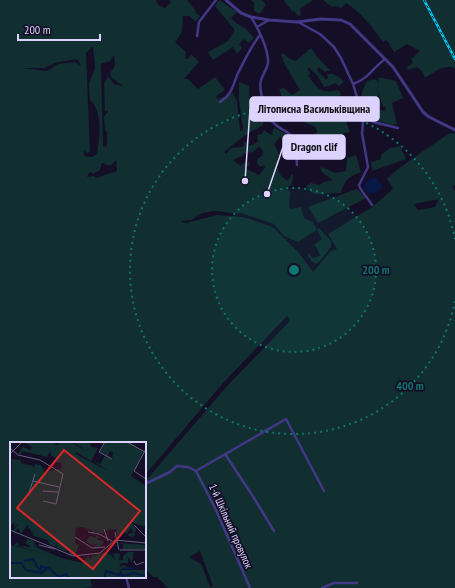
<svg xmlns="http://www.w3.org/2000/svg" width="455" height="588" font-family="'PT Sans Narrow',sans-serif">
<rect width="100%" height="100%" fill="#140e26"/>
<path fill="#112e30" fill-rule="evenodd" d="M0 0H156L158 5 165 8 171 2 169 0H187L196 11 195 12 200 16 197 20 195 21 189 16 192 13 189 16H183C182 29 184 32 175 42L186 52 185 59 189 58 191 54 199 62 184 79H188L198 89 215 77 225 90 216 96 218 99 233 93 237 101 240 131 243 130 239 100V82L249 86 250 105 259 123 263 121V125L244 136 224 152 226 154 231 148C237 147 238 149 245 145L243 143 247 141 249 146 258 142 257 135 262 134 264 130 271 135 273 132V129L275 128 289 136 287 139 280 137 274 144 280 155 277 157 279 164 277 167 281 176 288 181 292 174 293 175 292 184 285 190 290 191C291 198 288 202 290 209L301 207 304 218 313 222 317 230 319 228 331 241V247L320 261 316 264 311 261 307 254 308 253 313 258 320 256 318 250 314 245 322 239 317 230 298 242 284 236 274 224 241 213H232L215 211 202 213 191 220 180 221 186 223 217 215 243 217 273 227 299 253 313 272 331 251 337 249 328 234 372 207 393 189 387 179 399 168 448 134 455 133V185L452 187 455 191V588H168L157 577H153L145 568V478H148L227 386 290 321 287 316 224 382 145 475V443H11V577H90L92 587 84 588H0ZM93 46 95 68 89 84 90 100C103 112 100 137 97 154L92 157 84 156V150L87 153 90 152 86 53ZM114 55 115 66 110 73 111 77 123 86 114 84 108 76 104 84 105 111H108L104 117 105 131 107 132V146L103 147 101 64 110 61ZM76 59 79 61 81 66 75 62 58 64 47 71 23 68H45L55 63ZM259 146 263 151 262 156 258 158 257 162 260 167 264 165 265 167 259 175 245 168V167L249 166 250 163 249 162 244 163 241 166 233 160 242 156 245 153 253 152ZM116 160 117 171 96 178 94 176 87 177 90 172 93 174 100 170 102 163H103L106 165H111ZM439 199 435 207 418 210 414 204ZM200 551 213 586 210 587 201 564 189 557Z
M219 0 237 12 231 18 236 23 246 29 254 38 249 43 244 39 239 44 242 48 237 54 233 47 213 60 208 52 228 41 235 30 215 6Z
M251 0H261L266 4 260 14 254 11V3Z
M285 0H311L312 1 300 9 301 15 298 16 294 11H292L284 1Z
M323 0H455V68C444 64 434 72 425 78L422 71 417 67 408 70 407 67 413 63 411 59 420 51 407 44 394 52 387 40 383 42C372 27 362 13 346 3L341 8 336 6 332 7Z
M311 48 318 58 330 70 325 72 319 67 317 70 326 80 328 78 327 74H334L344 81 339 86 335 83 329 86 324 87 317 75 308 67V70L311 74 308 75C318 89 320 94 339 90L341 95 330 100 334 109H341L350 132 329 137 319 143 309 140 317 132 316 127 306 123 292 111 296 107 294 102 286 105 289 113 280 118 273 109 281 106 280 101 283 99 279 89 284 88 292 95 300 90 284 63 281 54 283 53 290 59 296 61Z
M379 77 396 81 403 98 392 103 397 124 392 125 375 120 371 113 376 109 385 111 386 106 383 107 377 89Z
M375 79 378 81 377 89 381 105 378 107 368 108C358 97 361 94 367 81Z
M400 146 406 159 372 171 371 162 381 159V155L390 148Z
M356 155 361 172C349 177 345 179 341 193L315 194 309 191 306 186 311 183 319 185 324 182 333 180 324 174 320 169 322 167 335 173 346 171 347 158Z
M357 189 366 198 318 223 308 207Z"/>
<path fill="#081844" d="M377 177 383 187 375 193H367L363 185 370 179Z"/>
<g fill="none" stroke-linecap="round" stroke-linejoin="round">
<path stroke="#423886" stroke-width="2.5" d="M251 17C258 28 269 50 268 63 267 69 263 74 261 80 259 87 261 94 263 101 265 109 269 120 276 125 281 130 289 131 293 138 297 145 296 156 297 165
M298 22 320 34 334 47 341 58 353 84 362 113 363 123 362 133 368 167 359 185C361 192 368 198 372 205
M257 27 269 20
M197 36 199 22 216 0
M353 84C368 79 373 68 385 59
M220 102C232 95 233 85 238 73 245 60 251 46 260 35
M362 113 373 122 398 128
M225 454 254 498 274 531
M196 471 216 510 250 588
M145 484 170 472 177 466 188 467 196 471 286 419 324 491
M126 577 129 588
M322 588 334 583H357"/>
<path stroke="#423886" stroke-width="3" d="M226 0 241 13 251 17 269 20 297 22 321 19 341 20 350 24 393 67 423 112 429 117 455 130"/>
<g stroke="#00cbfe" stroke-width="2.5">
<path id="rail" d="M424 0 455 59"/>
</g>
<use href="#rail" stroke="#140e26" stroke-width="1" stroke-dasharray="3" stroke-linecap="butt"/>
</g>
<circle cx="294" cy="270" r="82" fill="#0f766e" fill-opacity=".12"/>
<g fill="none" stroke="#0f766e" stroke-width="2" stroke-dasharray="2 4">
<circle cx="294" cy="270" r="82"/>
<path d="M455 301A164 164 0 1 1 455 239"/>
</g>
<g text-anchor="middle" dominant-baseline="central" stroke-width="3.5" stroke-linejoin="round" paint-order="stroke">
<g font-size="11" fill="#dcd3ff" stroke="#140e26">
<text transform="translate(231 526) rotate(66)">1-й Шкільний провулок</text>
</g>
</g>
<g transform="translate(10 442)">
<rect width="136" height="136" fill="#140e26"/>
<path d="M14 0H44L47 4 50 0H61L79 11 63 0H80L81 5 88 6 81 19 68 11H64L98 29 82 18 90 22 95 14 102 17 103 10 100 9 98 14 90 10 96 0H116L134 9 121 34 136 44V85L121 80 126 87 124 95 118 94V92L123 91 121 86 116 92 112 89 114 91 112 93H107L106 87 101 88V85L98 89 94 87 93 92 86 90 87 84 85 91 82 92 83 89 73 85 66 86 65 100 67 104 70 100 65 114 59 113V108L54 109 46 105 47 100 45 105 39 102 38 98 23 94 24 88 23 92 17 83 11 92 8 86 5 90 3 89 8 82 4 85 5 80 1 83 0 80 2 20 0 17 11 18V21L23 24V27L25 22 31 23 35 30 50 27 52 24 51 21 45 20 47 16 41 14 40 9 37 15 12 9 11 13 8 12 13 5 21 8 22 5ZM86 93 89 95 87 98 94 99 91 104 84 105 88 101 83 103 76 100 80 94 86 96ZM18 97 24 99 26 105 51 116 3 103 8 100 9 104 21 105 15 101ZM109 101 136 103V107L113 108V103ZM0 103 72 121 78 114 80 117 82 114 97 110 106 118 103 113 106 111 110 112 109 118H113V114L118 110H124L122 121 118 115V121H111L109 125 113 123 120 126 106 128H136V136H0Z" fill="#112e30"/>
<path fill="none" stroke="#081844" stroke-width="2" d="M14 119 23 117 27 124M0 121H11L16 128 32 131 38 125 49 135 56 132 59 136M26 124 31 128V124L36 126V129M112 127 124 126M94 136 96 129 109 133 111 130 113 134 123 131 136 134"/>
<path fill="none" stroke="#645d7d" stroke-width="1" d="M95 0 89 10 102 17M117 0 135 10M0 6 8 13 30 18 53 32 46 62 33 59M136 7 124 29 136 37M0 12 12 0M23 39 49 45M33 49 48 50M18 54 25 32M124 83 136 95M94 87 98 99M0 88 63 114 90 111 105 98 136 101M78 90 89 92 102 99M105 90 109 108M65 95 82 106 95 105M29 103 45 107M110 108H136M124 119 126 123 134 120"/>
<path fill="#d62828" fill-opacity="0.15" stroke="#d62828" stroke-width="2" d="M54 8 130 69 83 127 7 66Z"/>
<rect width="136" height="136" fill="none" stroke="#dcd3ff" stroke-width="2"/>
</g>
<circle cx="294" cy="270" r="6" fill="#0f766e" stroke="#140e26" stroke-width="2"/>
<g font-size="12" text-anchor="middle" font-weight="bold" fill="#0f766e" stroke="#140e26" stroke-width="3.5" stroke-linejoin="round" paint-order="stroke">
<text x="376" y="274">200 m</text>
<text x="410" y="390">400 m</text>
</g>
<path fill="none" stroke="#dcd3ff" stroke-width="1.5" d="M245 181L250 109M267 194L283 147"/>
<g fill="#dcd3ff" stroke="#140e26" stroke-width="1.5">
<circle cx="245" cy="181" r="4"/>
<circle cx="267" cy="194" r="4"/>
</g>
<g fill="#dcd3ff" stroke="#dcd3ff" stroke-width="1.5">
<rect x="250" y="97" width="129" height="24" rx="4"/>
<rect x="283" y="135" width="62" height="24" rx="4"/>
</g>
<g font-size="12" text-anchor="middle" font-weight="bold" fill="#111">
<text x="314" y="113">Літописна Васильківщина</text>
<text x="314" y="151">Dragon clif</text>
</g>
<path d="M18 34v6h82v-6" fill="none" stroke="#dcd3ff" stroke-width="2"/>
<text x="24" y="34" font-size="12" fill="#dcd3ff" stroke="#140e26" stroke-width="3" paint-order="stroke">200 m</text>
</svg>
